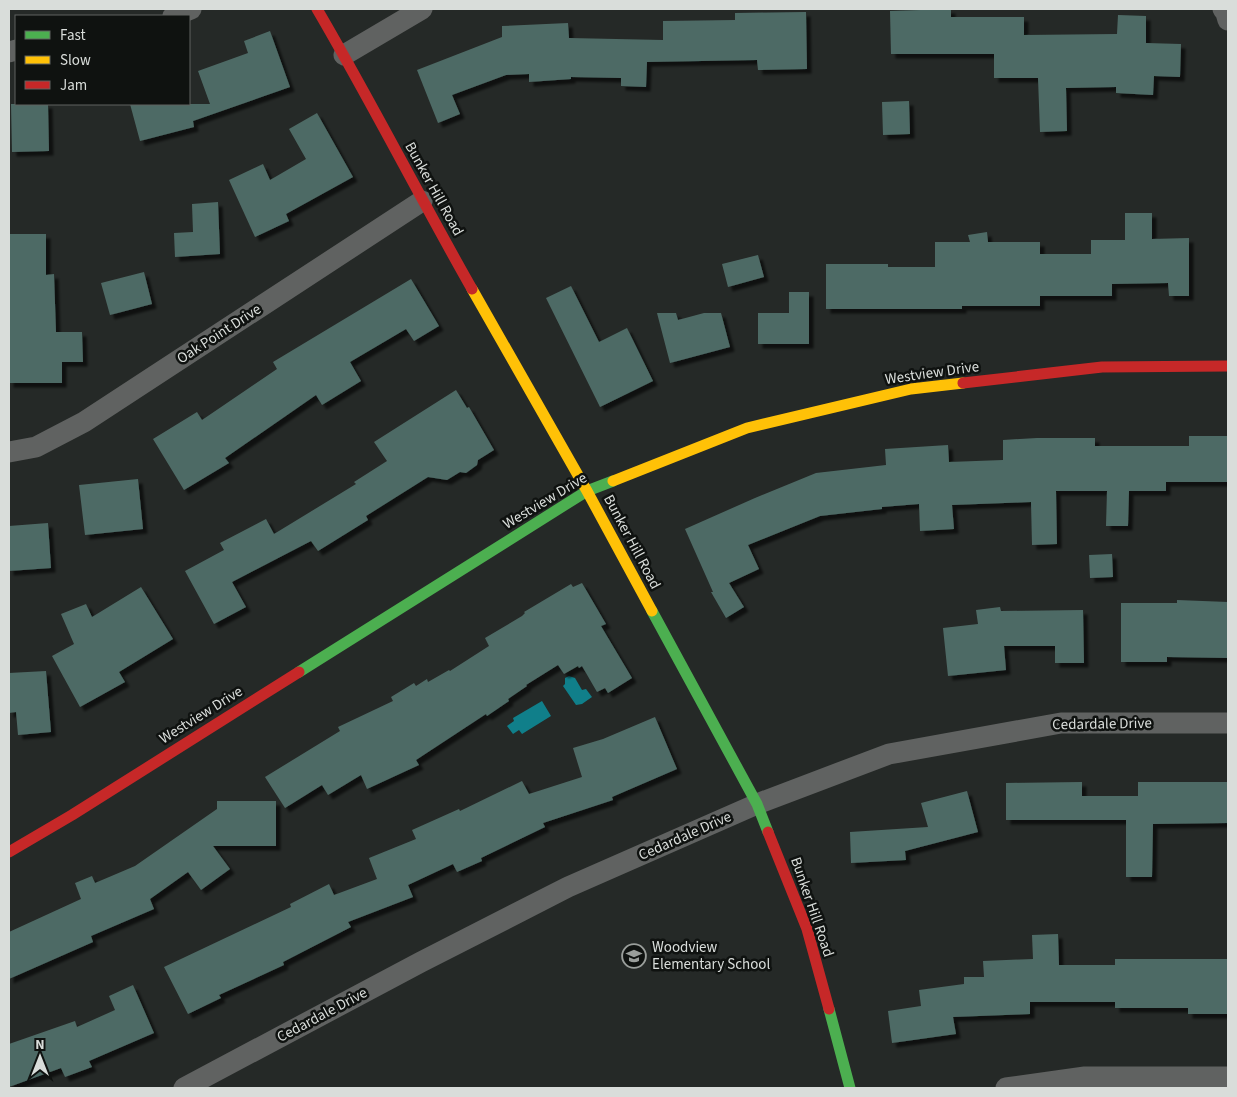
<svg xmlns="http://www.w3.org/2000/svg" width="1237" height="1097" font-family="'Source Sans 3',sans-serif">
<defs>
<filter id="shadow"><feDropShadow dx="4.5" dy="4.5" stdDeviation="1" flood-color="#0009"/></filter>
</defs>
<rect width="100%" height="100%" fill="#252927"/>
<path fill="#107f8a" d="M569 676 575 678 582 690 586 689 592 697 582 704 576 705 563 686 565 684V678Z
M542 701 551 716 522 734 519 730 513 734 507 726 514 721 513 718Z"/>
<path fill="#4e6a65" filter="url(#shadow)" d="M951 9V17H1024V35L1117 34 1118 15 1146 16V43L1181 44 1180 77 1154 76 1153 95 1116 93V87L1066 88 1067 131 1040 132 1038 78H994V54H891L890 11Z
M806 12 807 69 758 70 757 60 647 62 646 87 621 86V78L571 77V79L529 82V74L506 75 452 95 460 114 438 123 417 70 502 37V26L568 23 569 38 663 40V21L735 20V13Z
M270 31 290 87 193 121 194 127 140 141 130 104H210L198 71 248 53 244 41Z
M909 101 910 134 883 135 882 102Z
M11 104H48L49 151 12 152Z
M317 113 353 177 286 214 289 221 255 237 229 180 263 164 270 180 306 159 289 129Z
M218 202 220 254 175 257 174 233 193 232 192 204Z
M1125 213H1152V239L1189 238V296H1169L1168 283 1112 284V296H1040V306H962V309H826V264H888V267H935V242H970L968 235 987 232 988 242H1040V254H1091V240H1125Z
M9 234H46V275L54 274 56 332H82L83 362H62V383H9Z
M758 255 764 277 728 287 722 264Z
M144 272 152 304 110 315 101 283Z
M411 279 439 326 414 341 406 329 350 362 361 381 322 405 316 395 225 458 229 463 184 490 153 439 197 412 202 420 277 369 273 362Z
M571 286 599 342 627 328 653 381 600 407 546 298Z
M789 292H809V344H758V313H789Z
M657 313H676L678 320 704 313H721L730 347 670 363Z
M456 390 467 408 469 407 494 450 478 460 477 465 466 473 460 472 447 480 428 477 366 516 368 520 318 551 311 541 232 582 246 607 214 624 185 571 224 550 220 543 266 519 274 534 356 484 354 482 387 461 374 442Z
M1189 436H1228V482H1166V491H1129L1128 526H1106L1107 491H1056L1057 544 1032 545 1031 502 952 505 954 529 920 531 919 504 882 507V509L820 516 748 545 759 569 729 583 744 607 726 618 711 592H713L685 529 755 498 816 473 886 465 885 449 948 445 949 462 1003 460V440L1037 438H1095V446H1189Z
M138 479 143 529 85 535 79 485Z
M48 523 51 568 9 571V526Z
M1112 554 1113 577 1090 578 1089 555Z
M582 583 606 624 601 626 632 678 608 693 605 688 597 692 582 666 579 668 578 666 564 674 558 665 526 685 527 686 508 699 509 701 487 716 486 714 416 760 419 765 367 789 361 775 328 795 322 785 285 808 265 777 340 731 338 727 393 701 391 697 414 683 416 686 427 679 428 682 449 670 450 671 489 646 485 638 522 616 525 613 524 612 571 584 573 587Z
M141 587 173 639 119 672 125 682 80 707 52 656 74 644 61 614 86 604 92 617Z
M1177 600 1228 602V658L1167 657V662H1121V603H1177Z
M1000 607 1001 611 1083 610 1084 663H1055V646H1004L1006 670 948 676 943 628 978 624 976 610Z
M46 671 51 732 18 735 16 712 9 713V673Z
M655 717 677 769 612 797 613 800 543 823 545 827 481 858 482 861 457 872 453 864 408 885 413 897 348 922 351 927 283 962 284 965 219 995 221 998 188 1014 164 967 291 907 290 904 329 884 334 895 377 879 369 858 416 839 412 830 459 809 460 811 522 781 529 794 582 777 573 748 603 739Z
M1082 782V796H1138V782H1228V823L1153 824 1152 877H1126V820H1006V783Z
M967 791 978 832 905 851 906 860 851 863 850 832 928 827 921 803Z
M217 801H276V846H213L230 869 201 890 188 872 150 899 154 909 91 936 93 942 9 979V932L81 899 75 883 92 876 95 883 135 866 217 809Z
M1058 934 1059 965H1115V959H1228V1014H1188V1008H1115V1002H1030V1014L953 1017 956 1034 892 1043 888 1011 921 1006 919 990 964 984V977H984L983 961 1033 959 1032 935Z
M133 985 154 1033 89 1061 92 1067 65 1077 61 1068 9 1087V1044L75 1021 77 1027 115 1010 109 996Z"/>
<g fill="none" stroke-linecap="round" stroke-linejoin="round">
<path stroke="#606261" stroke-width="21" d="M1223 9 1226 13 1228 20
M173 16 191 9
M9 52 16 50
M344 55 422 9
M9 452 36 447 84 422 422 201
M184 1088 421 962 568 887 757 804 889 754 1061 723H1228
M1006 1088 1085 1077H1228"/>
<path stroke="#4caf50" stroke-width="11" d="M652 611 757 804 768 832
M299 672 587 491 613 481
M829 1009 850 1088"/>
<path stroke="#ffc107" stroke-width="11" d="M472 289 587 491 652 611
M613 481 747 428 911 389 963 383"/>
<path stroke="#c62828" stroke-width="11" d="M317 9C371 101 419 196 472 289
M963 383 1102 367 1228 366
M768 832 807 929 829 1009
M9 852 72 815 299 672"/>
</g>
<defs>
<g id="school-ring" transform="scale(1.25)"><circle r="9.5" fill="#0f1210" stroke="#9a9e9b" stroke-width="1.5"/><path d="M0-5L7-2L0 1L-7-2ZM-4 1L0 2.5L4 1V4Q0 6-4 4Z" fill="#9a9e9b"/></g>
</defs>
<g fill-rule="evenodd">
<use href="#school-ring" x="634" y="956"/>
</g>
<g text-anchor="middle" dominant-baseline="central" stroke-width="5" stroke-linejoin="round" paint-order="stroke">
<g font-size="15" fill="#d9ddda" stroke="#0f1210">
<text transform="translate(434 189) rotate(61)">Bunker Hill Road</text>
<text transform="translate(219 334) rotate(-33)">Oak Point Drive</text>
<text transform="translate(932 373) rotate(-8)">Westview Drive</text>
<text transform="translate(545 501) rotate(-31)">Westview Drive</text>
<text transform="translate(632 542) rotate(62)">Bunker Hill Road</text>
<text transform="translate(201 715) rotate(-32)">Westview Drive</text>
<text transform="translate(1102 724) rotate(-1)">Cedardale Drive</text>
<text transform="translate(685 836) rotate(-24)">Cedardale Drive</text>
<text transform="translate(812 907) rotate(71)">Bunker Hill Road</text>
<text transform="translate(322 1015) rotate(-28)">Cedardale Drive</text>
</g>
<g font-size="15" fill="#d9ddda" stroke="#0f1210" text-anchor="start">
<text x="652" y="947">Woodview<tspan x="652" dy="17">Elementary School</tspan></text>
</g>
</g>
<rect width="1237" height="1097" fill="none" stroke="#d9ddda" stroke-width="20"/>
<rect x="15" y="15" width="175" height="90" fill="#0f1210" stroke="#606361"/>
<rect x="25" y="31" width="25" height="8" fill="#4caf50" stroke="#606361"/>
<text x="60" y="40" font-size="15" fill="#d9ddda">Fast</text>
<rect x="25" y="56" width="25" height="8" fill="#ffc107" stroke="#606361"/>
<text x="60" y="65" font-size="15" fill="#d9ddda">Slow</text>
<rect x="25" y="81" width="25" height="8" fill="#c62828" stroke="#606361"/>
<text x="60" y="90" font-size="15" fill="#d9ddda">Jam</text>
<g transform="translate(40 1057)" stroke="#0f1210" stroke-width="4" paint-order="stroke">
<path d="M0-4L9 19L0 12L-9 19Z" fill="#d9ddda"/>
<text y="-8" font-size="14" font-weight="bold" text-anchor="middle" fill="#d9ddda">N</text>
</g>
</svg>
